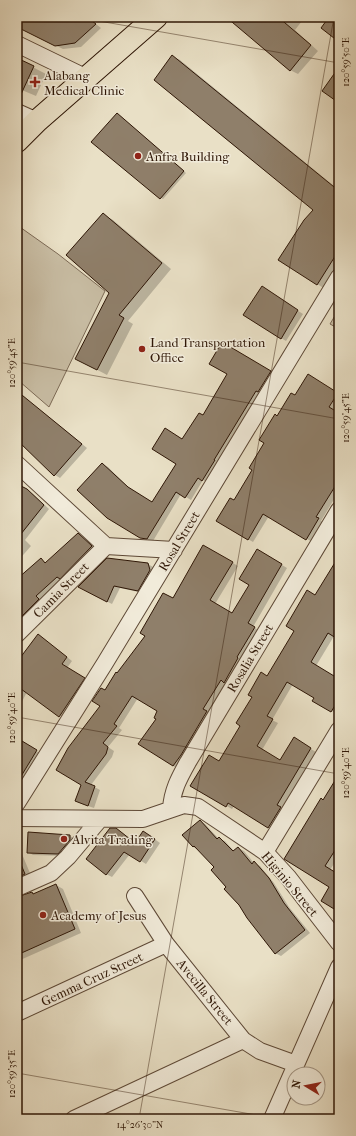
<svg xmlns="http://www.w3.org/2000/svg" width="356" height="1136" font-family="'IM FELL French Canon',serif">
<rect width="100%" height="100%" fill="#e9e0c6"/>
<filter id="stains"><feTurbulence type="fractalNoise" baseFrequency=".005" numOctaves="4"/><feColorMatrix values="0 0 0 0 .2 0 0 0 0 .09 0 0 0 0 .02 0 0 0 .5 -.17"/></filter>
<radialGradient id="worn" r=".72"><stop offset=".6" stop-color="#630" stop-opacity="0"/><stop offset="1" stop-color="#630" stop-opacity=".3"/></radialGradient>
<path fill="#c9bea5" stroke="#7c6a56" d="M17 225 58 254 105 291 49 407 19 381 17 383Z
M339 309V329L330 324Z"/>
<path fill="#0003" d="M22 17H87L101 28 81 47 63 49 24 30Z
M239 17H305L295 30 318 51 298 74 290 70Z
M172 56 180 60 339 190V266L325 289 280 260 314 210Z
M17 59 46 74 36 96 17 88Z
M117 114 186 173 163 199 161 198Z
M104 215 113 220 171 269 128 321 133 324 107 375 86 364 110 293Z
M267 291 303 314 286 341 281 338Z
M222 343 276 375 208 483 203 480 191 500 181 494 153 541H147L108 517 102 464 108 467 133 492 153 503 178 464 182 440 203 417 229 374Z
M308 376 339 394V403L334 411 339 414V491L321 521 324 522 312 542 269 516 253 542 217 521 234 501 253 470 277 417 295 396Z
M17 393 23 396 87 448 60 478 55 475 17 439Z
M21 487 33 494 49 509 25 540 31 546 17 562V488Z
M78 534 84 537 98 550 17 631V581L41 560 47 563Z
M339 537V549L334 546Z
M204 546 238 566 215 604 232 615 250 585 257 550 287 568 253 627 260 631 230 685 226 682 208 713 179 769 173 766 157 718 159 711 138 698 119 728 122 730 108 747 114 751 112 757 91 785 100 790 94 808 82 804 76 801 82 784 105 691 174 600Z
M339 557V639L334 636 316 666 339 680V711L337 714 332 711 314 700 315 698 293 684 272 720 278 723 262 750 281 761 294 739 316 752 282 808 274 831 234 806 232 809 192 786 220 762 268 677Z
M148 564 153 567 156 573 143 593 120 588 112 604 84 590Z
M44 639 72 661 67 668 89 682 65 719 27 692 17 711V664Z
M17 739 41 754 17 797Z
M339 776V856L330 870 339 876V911L331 887 285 858Z
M200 821 205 824 219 839 225 841 234 851 238 848 244 851 254 863 260 866 274 883 289 907 310 933 281 956 275 953 227 887 215 868 199 850 193 847Z
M110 829 136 844 149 835 160 843 146 864 130 854 112 877 106 874Z
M70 836 75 839 63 856 33 855 28 852Z
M17 842 32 878 17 885Z
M56 885 63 889 81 933 18 961H17V898L32 893 35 894Z"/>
<path fill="#8f7f6a" stroke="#2e1606" d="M21 17H87L96 24 75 43 55 46 17 27Z
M226 17H278L311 45 290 71Z
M329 17H339V42L321 28Z
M172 55 339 191V250L317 285 278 260 304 220 313 210 154 80Z
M17 58 34 66 17 103Z
M339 67V103L322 91Z
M117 113 184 171 160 199 91 142Z
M103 213 162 263 119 315 124 318 97 370 75 359 109 293 66 255Z
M262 286 298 310 281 339 243 315Z
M222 342 271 371 258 392 256 391 214 460H215L202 481 198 478 185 498 176 492 147 539 140 538 107 518 77 490 102 463 128 487 152 502 176 464 152 449 165 428 182 439 199 413 203 415 227 374 209 364Z
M308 374 338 393 329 407 339 413V480L316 517 319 518 306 540 263 514 248 540 216 521 230 498 234 500 252 470 249 468 264 443 259 440 275 414 277 416 291 393 295 395Z
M17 391 82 444 54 476 17 440Z
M17 484 27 489 44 505 17 539Z
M78 533 92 546 60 579 57 577 36 596 39 599 17 621V579L41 558 45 563Z
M203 545 233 562 210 600 232 613 249 585 239 579 257 549 282 564 248 623 255 627 237 657 238 658 224 683 221 680 203 709 207 711 181 755 173 766 138 744 156 719 154 718 157 711 132 696 114 724 117 726 103 743 108 747 106 754 85 782 95 786 88 806 75 801 81 785 56 770 68 748 100 706 92 701 101 688 105 690 116 672 117 673 145 636 140 633 163 593 173 598Z
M339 556V640L328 633 311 662 339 679V699L331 712 312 701 314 698 287 682 267 716 273 719 257 746 280 760 294 737 311 748 277 805 281 807 268 828 228 803 226 807 190 786 209 755 219 761 240 726 236 723 252 697 248 695 261 672 267 676 294 631 286 626 307 590 315 595Z
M107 558 148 563 150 570 138 591 114 586 107 602 78 587Z
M38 634 67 657 62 664 85 678 59 717 17 686V662Z
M17 738 37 750 17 783Z
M339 774V844L325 866 338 874 339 872V912L321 901 329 887 284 859 321 798 323 800Z
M200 820 217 839 219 837 233 851 238 847 252 864 254 861 269 878 284 903 305 930 275 954 247 918 239 905 224 889 226 887 211 870 214 867 194 846 193 847 182 835Z
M110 828H116L135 843 143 831 155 839 140 862 124 852 106 875 86 859Z
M28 832 70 835V840L58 854 27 853Z
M17 855 25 874 17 878Z
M56 884 75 929 17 955V897L32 892 33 894Z"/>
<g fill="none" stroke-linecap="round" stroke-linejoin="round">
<g stroke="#5d4836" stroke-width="18">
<path id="minor" d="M17 44 87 78
M17 112 37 121
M17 464 106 546 174 550
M17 634 106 546
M17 803 105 663 339 277
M171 809C172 791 179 778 188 762L339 510
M17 818 143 819 184 805 198 807 265 852 288 877 339 943
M265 852 339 730
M17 888 51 873 68 857 100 819
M135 896 166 944 243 1040 260 1051 296 1064
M17 1013 166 944
M74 1119 243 1040
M272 1119 339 967"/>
</g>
<g stroke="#2e1606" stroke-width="24">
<path id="highway" d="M17 141 37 121 156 17"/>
</g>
<use href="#minor" stroke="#f1ebda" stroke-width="16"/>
<use href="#highway" stroke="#e9e0c6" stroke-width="22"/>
</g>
<path fill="none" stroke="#2e1606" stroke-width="1" stroke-opacity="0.45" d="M76 17 339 63M17 362 339 419M17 717 339 774M17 1073 279 1119M139 1119 334 17"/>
<g fill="#8f2418" stroke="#f1ebda" stroke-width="1.5">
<path d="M33 76h4v4h4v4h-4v4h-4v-4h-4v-4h4z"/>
<circle cx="138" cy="156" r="4"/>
<circle cx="142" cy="349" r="4"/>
<circle cx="64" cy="839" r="4"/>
<circle cx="43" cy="915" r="4"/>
</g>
<g text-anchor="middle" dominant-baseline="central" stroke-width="3" stroke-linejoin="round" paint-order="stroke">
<g font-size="13" fill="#2e1606" stroke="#f1ebda" text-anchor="start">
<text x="44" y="75">Alabang<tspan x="44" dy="15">Medical Clinic</tspan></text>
<text x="146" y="156">Anfra Building</text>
<text x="150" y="342">Land Transportation<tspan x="150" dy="15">Office</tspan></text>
<text x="72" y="839">Alvita Trading</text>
<text x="51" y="915">Academy of Jesus</text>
</g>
<g font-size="13" fill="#2e1606" stroke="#f1ebda">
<text transform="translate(179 541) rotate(-59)">Rosal Street</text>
<text transform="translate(61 590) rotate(-45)">Camia Street</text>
<text transform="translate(250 658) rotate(-59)">Rosalia Street</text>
<text transform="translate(290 884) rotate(50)">Higinio Street</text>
<text transform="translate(92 979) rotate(-25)">Gemma Cruz Street</text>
<text transform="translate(205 992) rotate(51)">Avecilla Street</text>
</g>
</g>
<rect width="356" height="1136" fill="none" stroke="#e9e0c6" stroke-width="44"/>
<g transform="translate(306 1086) rotate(280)"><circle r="19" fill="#f1ebda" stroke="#a39685"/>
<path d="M0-3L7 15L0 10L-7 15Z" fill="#8f2418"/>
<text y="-6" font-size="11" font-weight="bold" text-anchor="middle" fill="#2e1606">N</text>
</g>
<rect x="22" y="22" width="312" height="1092" fill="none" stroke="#2e1606" stroke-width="1.5"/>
<g font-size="10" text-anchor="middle" fill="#2e1606">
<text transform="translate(345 62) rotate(-90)" y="4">120°59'50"E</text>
<text transform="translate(11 363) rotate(-90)" y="4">120°59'45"E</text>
<text transform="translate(345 418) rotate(-90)" y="4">120°59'45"E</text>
<text transform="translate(11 718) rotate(-90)" y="4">120°59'40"E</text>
<text transform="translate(345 773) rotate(-90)" y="4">120°59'40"E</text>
<text transform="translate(11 1074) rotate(-90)" y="4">120°59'35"E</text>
<text x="140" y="1128">14°26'30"N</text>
</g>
<rect width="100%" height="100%" filter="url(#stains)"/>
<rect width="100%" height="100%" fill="url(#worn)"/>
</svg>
